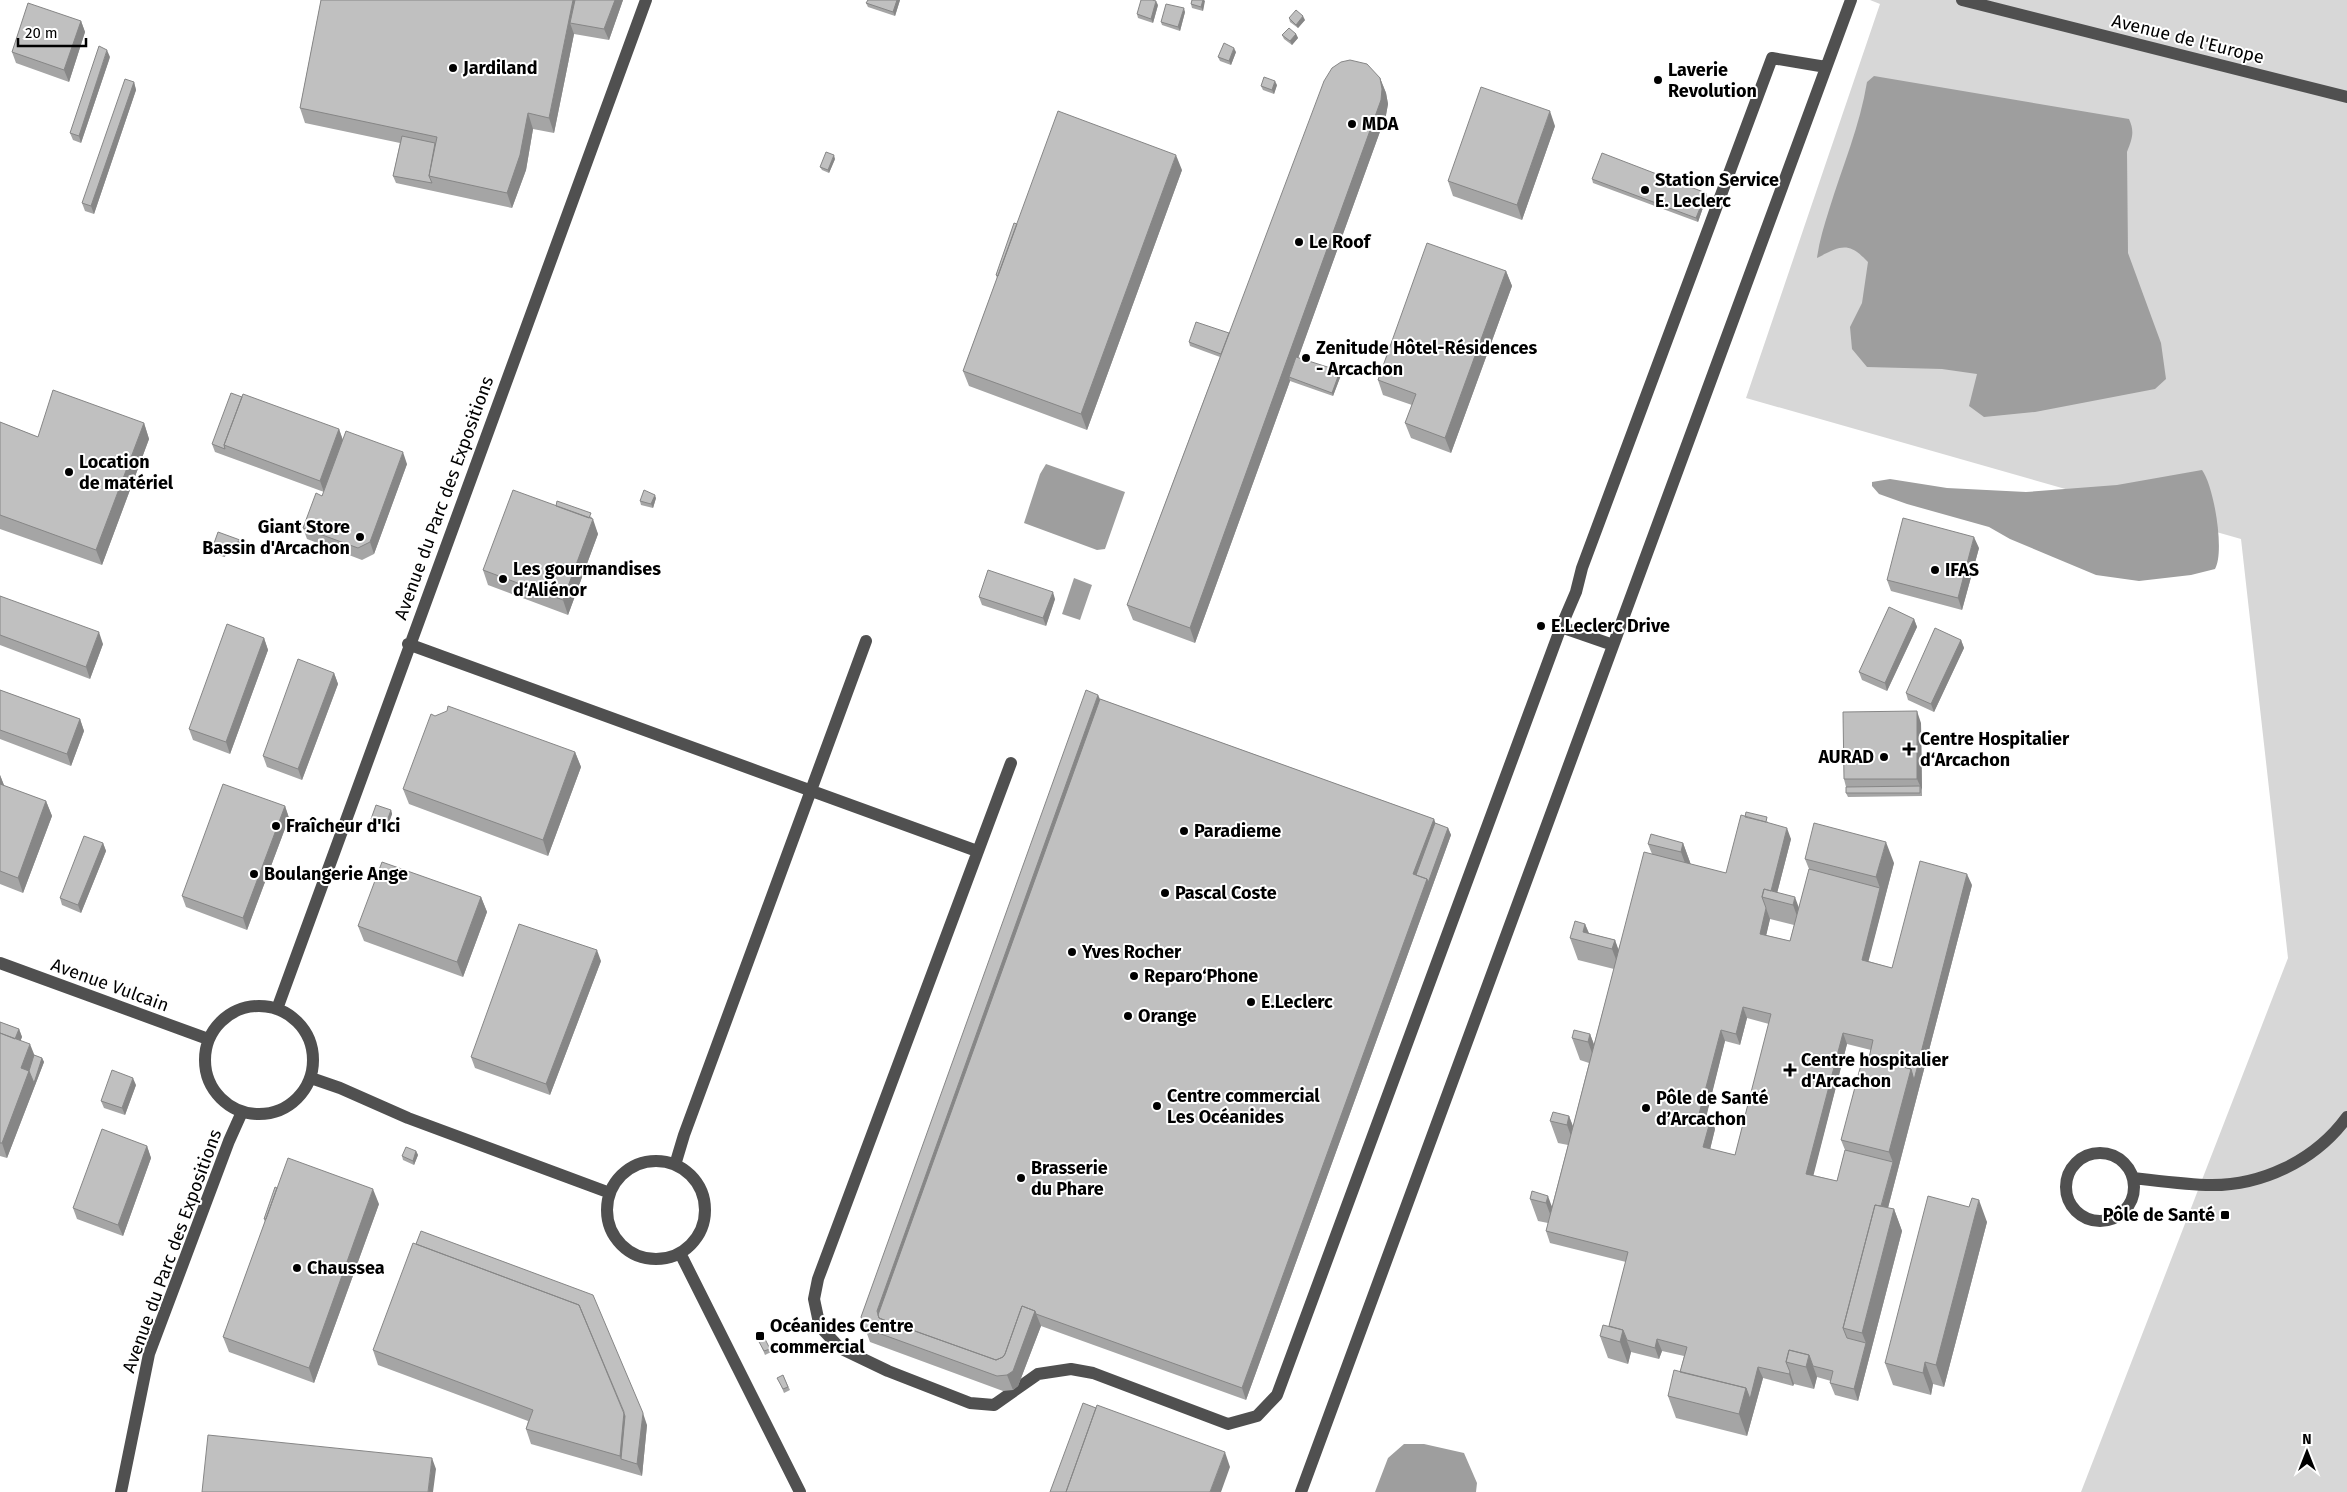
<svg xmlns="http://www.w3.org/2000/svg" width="2347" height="1492" font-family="'Fira Sans',sans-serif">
<rect width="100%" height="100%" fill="#fff"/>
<path fill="#d7d7d7" d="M1870 0H2347V1492H2081L2288 958 2241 539 1746 398 1880 4Z"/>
<path fill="#9e9e9e" d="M1874 76 2129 119C2135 132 2132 139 2127 152L2128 253 2161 343 2166 379 2155 389 2035 412 1984 417 1969 406 1977 374 1942 369 1867 367 1852 349 1850 327 1862 303 1868 262C1848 241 1841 246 1817 258 1819 242 1824 226 1829 210 1842 167 1860 126 1867 82Z
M1046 464 1125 492 1105 549 1097 550 1024 523 1040 474Z
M2202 470C2214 486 2225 552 2215 569L2191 575 2139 581 2096 575 2010 539 1989 527 1907 504 1879 494 1872 486V482L1890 479 1947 488 2026 492 2117 485Z
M1074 578 1092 585 1080 620 1062 614Z
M1404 1444H1424L1464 1453 1477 1483 1476 1492H1375L1388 1458Z"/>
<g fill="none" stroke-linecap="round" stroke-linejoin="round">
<path stroke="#505050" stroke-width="12" d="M1962 0 2347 97
M1561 627 1613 645
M408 644 977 851
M1011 763 818 1279 814 1299 818 1318 824 1331 840 1348 888 1371 970 1403 994 1405 1038 1374 1071 1369 1093 1373 1228 1424 1257 1416 1277 1395 1561 627 1576 592 1582 568 1772 58 1826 67
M0 963 208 1039
M205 1060a54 54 0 1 1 108 0a54 54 0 1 1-108 0Z
M277 1009 646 0
M311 1078 340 1088 408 1118 610 1193
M2066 1187a34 34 0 1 1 68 0a34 34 0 1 1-68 0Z
M607 1210a49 49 0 1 1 98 0a49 49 0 1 1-98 0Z
M675 1165 684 1135 866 641
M2133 1178C2158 1181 2182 1184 2206 1185 2260 1187 2315 1161 2347 1117
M680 1253 800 1492
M121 1492 149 1354 229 1141 242 1112
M1301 1492 1851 0"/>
</g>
<path fill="#a5a5a5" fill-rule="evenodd" d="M321 0H623L609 40 574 34 554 133 533 129 526 170 512 208 396 183 393 176 400 143 305 123 300 108Z
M868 0H900L895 16 868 7 866 3Z
M1192 0H1204L1203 11 1192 8 1191 4Z
M1158 5 1153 23 1138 18 1137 14Z
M1185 12 1180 31 1162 25 1161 22Z
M1289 18 1305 20 1298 28 1290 22Z
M81 21 85 32 69 82 16 63 12 52Z
M1296 34 1298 38 1292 45 1284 39 1282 35Z
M1236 52 1231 65 1220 61 1218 57Z
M110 57 81 143 73 140 70 133Z
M1380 78 1386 93 1388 104 1386 115 1298 358 1341 375 1333 396 1290 381 1195 643 1133 620 1127 605 1220 357 1190 346 1189 342 1229 333Z
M134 82 136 90 94 214 85 211 82 203Z
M1277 85 1274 94 1263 90 1261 86Z
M1555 126 1522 220 1453 196 1448 181Z
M835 159 829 173 822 170 820 167Z
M1182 170 1087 430 969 386 963 371 997 278 996 275 1017 224Z
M1592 179 1707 196 1698 222 1593 183Z
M1506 271 1512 286 1451 453 1411 438 1405 423 1412 405 1383 395 1378 380Z
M0 422 38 437 144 423 149 439 102 565 0 529Z
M339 429 343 440 407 464 374 554 362 560 307 539 303 528 322 496 324 492 215 452 212 444Z
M656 498 653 508 641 505 640 501Z
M556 506 592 517 591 519 598 534 568 615 488 585 483 570Z
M242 544 224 557 213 553 212 549Z
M1979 548 1962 610 1891 591 1887 580Z
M0 596 103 644 90 679 0 645Z
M979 597 1055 599 1046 626 982 605Z
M1914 619 1917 627 1887 691 1862 680 1859 672Z
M264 638 268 650 230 754 193 740 189 729Z
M1961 640 1964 648 1934 712 1908 700 1906 693Z
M334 673 338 684 302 780 267 767 263 756Z
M0 690 80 719 84 731 71 766 0 739Z
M1098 695 1100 699 1434 819 1435 823 1448 828 1451 835 1246 1400 1041 1326 1018 1386 1013 1390 1003 1391 870 1342 861 1317Z
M1921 723 1922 796 1848 797 1846 793V787L1844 779Z
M575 752 581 767 548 856 409 804 403 789Z
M0 775 4 786 46 801 52 816 23 893 0 884Z
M285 806 289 818 247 930 186 907 182 896Z
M391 810 392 814 387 828 373 822 371 819Z
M1768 821V823L1791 839 1777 893 1799 908 1809 869 1805 859 1894 863 1868 961 1892 968 1972 885 1888 1208 1894 1209 1902 1231 1858 1401 1835 1395 1830 1383 1831 1381 1817 1377 1814 1389 1794 1384 1793 1386 1763 1378 1747 1436 1676 1418 1668 1396 1680 1372 1684 1356 1662 1351 1659 1359 1631 1352 1628 1364 1608 1358 1600 1336 1609 1326 1626 1262 1550 1243 1546 1231 1548 1223 1538 1221 1530 1199 1532 1191 1552 1206 1568 1145 1558 1143 1550 1121 1569 1116 1573 1126 1589 1063 1580 1060 1572 1038 1590 1034 1594 1044 1614 969 1578 960 1570 938 1585 924 1589 933 1615 940 1618 950 1652 854 1648 844 1683 843 1691 865 1726 873ZM1770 919 1794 925 1790 941 1766 935ZM1747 1018 1769 1024 1735 1155 1710 1149 1715 1129 1711 1118 1706 1116 1725 1041 1740 1045ZM1847 1044 1871 1050 1841 1140 1845 1150 1837 1181 1813 1175Z
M103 843 106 851 81 913 62 905 60 898Z
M481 897 487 912 463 977 364 941 358 926Z
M601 961 550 1095 475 1068 471 1057Z
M0 1022 19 1029 22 1037 20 1041 34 1055 42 1058 44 1062 7 1158 0 1156Z
M136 1085 125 1115 104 1108 101 1101Z
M147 1146 151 1158 123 1236 77 1219 73 1208Z
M416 1151 418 1155 414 1165 403 1160 402 1156Z
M379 1204 314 1383 229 1352 223 1337 265 1222 264 1219Z
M1969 1207 1987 1222 1944 1387 1933 1384 1931 1395 1893 1385 1885 1363Z
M760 1343 770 1349 771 1352 765 1355Z
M373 1350 647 1425 642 1476 531 1444 526 1429 528 1421 378 1365Z
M783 1375 790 1390 784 1393 779 1381Z"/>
<path fill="#868686" d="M573 0H581L570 23 574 34 554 133 549 118Z
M615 0H623L609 40 604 29Z
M897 0H900L895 16 893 12Z
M1203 0H1204L1205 1 1203 11 1201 7Z
M1156 1 1158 5 1153 23 1151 19Z
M1184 8 1185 12 1180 31 1178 27Z
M1303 16 1305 20 1298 28 1296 25Z
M81 21 85 32 69 82 64 70Z
M1296 34 1298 38 1292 45 1290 41Z
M1234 48 1236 52 1231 65 1229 61Z
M107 50 110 57 81 143 79 136Z
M1380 78 1386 93 1388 104 1386 115 1291 378 1289 377 1290 381 1195 643 1190 628Z
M1275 81 1277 85 1274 94 1272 90Z
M134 82 136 90 94 214 91 206Z
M1550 111 1555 126 1522 220 1517 205Z
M528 113 533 129 526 170 512 208 507 193Z
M834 155 835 159 829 173 828 170Z
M1176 155 1182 170 1087 430 1081 414Z
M1706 193 1707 196 1698 222 1696 218Z
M1506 271 1512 286 1451 453 1445 438Z
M1340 371 1341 375 1333 396 1332 393Z
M144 423 149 439 102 565 96 550Z
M339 429 343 441 324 492 320 481Z
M403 452 407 464 374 554 370 542Z
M655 495 656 498 653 508 651 504Z
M593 519 598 534 568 615 563 600Z
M1974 537 1979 548 1962 610 1958 598Z
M240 540 242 544 224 557 223 553Z
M1053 592 1055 599 1046 626 1043 618Z
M1914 619 1917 627 1887 691 1885 683Z
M99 632 103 644 90 679 86 667Z
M264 638 268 650 230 754 226 742Z
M1961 640 1964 648 1934 712 1931 704Z
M334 673 338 684 302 780 298 769Z
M1098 695 1104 710 881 1321 877 1311Z
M1917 711 1921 723 1922 790 1917 779Z
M80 719 84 731 71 766 67 754Z
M575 752 581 767 548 856 543 840Z
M0 775 6 790H0Z
M46 801 52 816 23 893 18 878Z
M285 806 289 818 247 930 243 918Z
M391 810 392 814 387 828 386 824Z
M1434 819 1438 831 1420 880 1413 874Z
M1448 828 1451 835 1246 1400 1242 1388 1427 879Z
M1787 828 1791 839 1775 901 1769 899Z
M1886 842 1894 863 1866 971 1862 960 1880 888 1876 877Z
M103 843 106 851 81 913 78 905Z
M1683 843 1691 865 1689 874 1681 852Z
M1967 874 1972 885 1897 1173 1889 1152 1911 1069Z
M481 897 487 912 463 977 457 962Z
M1795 897 1803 919 1801 927 1793 905Z
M1766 908 1770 919 1764 945 1760 934Z
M1585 924 1593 944 1583 932Z
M1615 940 1623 962 1620 970 1612 949Z
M597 950 601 961 550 1095 546 1084Z
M1743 1007 1747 1018 1740 1045 1736 1034Z
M19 1029 22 1037 16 1052 13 1044Z
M1721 1030 1725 1041 1704 1126 1699 1114Z
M1843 1033 1847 1044 1811 1185 1806 1174Z
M1590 1034 1598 1056 1596 1064 1588 1042Z
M30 1044 36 1059 42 1058 44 1062 7 1158 2 1143 21 1068Z
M133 1078 136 1085 125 1115 122 1108Z
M1569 1116 1577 1138 1575 1147 1567 1125Z
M1711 1118 1715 1129 1708 1158 1703 1147Z
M147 1146 151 1158 123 1236 118 1225Z
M416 1151 418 1155 414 1165 413 1161Z
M1893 1162 1897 1173 1856 1331 1849 1329Z
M373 1189 379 1204 314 1383 309 1368Z
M1548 1196 1556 1218 1554 1225 1546 1203Z
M1979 1200 1987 1222 1944 1387 1936 1365Z
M1894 1209 1902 1231 1858 1401 1854 1389 1866 1343 1862 1333Z
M1035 1311 1041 1326 1018 1386 1013 1390 1007 1375Z
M1623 1330 1631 1352 1628 1364 1620 1342Z
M1657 1339 1662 1351 1659 1359 1655 1348Z
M1809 1355 1817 1377 1814 1389 1806 1367Z
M1925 1362 1933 1384 1931 1395 1923 1373Z
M1758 1367 1763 1378 1747 1436 1739 1414 1746 1388Z
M1790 1372 1794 1384 1793 1386 1789 1374Z
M624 1412 630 1427 621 1459 620 1456Z
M643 1413 647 1425 642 1476 637 1464Z
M1225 1452 1230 1467 1221 1492H1210Z
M432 1458 436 1469 433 1492H428Z"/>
<path fill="#c0c0c0" stroke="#868686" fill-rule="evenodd" d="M321 0H573L549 118 528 113 520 155 507 193 429 176 437 137 300 108Z
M575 0H615L604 29 570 23Z
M868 0H897L893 12 866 3Z
M1141 0H1152L1156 1 1151 19 1137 14Z
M1192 0H1203L1201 7 1191 4Z
M28 3 81 21 64 70 12 52Z
M1166 4 1184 8 1178 27 1161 22Z
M1296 10 1303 16 1296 25 1289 18Z
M1289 28 1296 34 1290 41 1282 35Z
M1224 43 1234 48 1229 61 1218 57Z
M99 46 107 50 79 136 70 133Z
M1350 60 1367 64 1380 78 1382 89 1381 100 1190 628 1127 605 1324 81 1332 68 1341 62Z
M1264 77 1275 81 1272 90 1261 86Z
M125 79 134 82 91 206 82 203Z
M1481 87 1550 111 1517 205 1448 181Z
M1058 111 1176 155 1081 414 963 371Z
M402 136 435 143 429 176 432 183 393 176Z
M826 152 834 155 828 170 820 167Z
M1602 153 1706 193 1696 218 1592 179Z
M1014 223 1017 224 998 276 996 275Z
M1427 243 1506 271 1445 438 1405 423 1416 394 1378 380Z
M1196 322 1229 333 1221 354 1189 342Z
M1296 357 1340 371 1332 393 1289 377Z
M53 390 144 423 96 550 0 515V422L38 437Z
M231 393 242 397 224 445 225 449 212 444Z
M243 394 339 429 320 481 224 445Z
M346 431 403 452 370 542 358 548 303 528 316 493 322 496Z
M513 490 593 519 563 600 483 570Z
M644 490 655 495 651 504 640 501Z
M557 501 591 513 589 518 556 506Z
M1903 518 1974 537 1958 598 1887 580Z
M218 532 240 540 223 553 212 549Z
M988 570 1053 592 1043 618 979 597Z
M0 596 99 632 86 667 0 635Z
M1889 607 1914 619 1885 683 1859 672Z
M227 624 264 638 226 742 189 729Z
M1935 628 1961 640 1931 704 1906 693Z
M298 659 334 673 298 769 263 756Z
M0 690 80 719 67 754 0 730Z
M1086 690 1098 695 877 1311 879 1318 884 1320 996 1360 1003 1357 1005 1354 1022 1306 1035 1311 1013 1371 1007 1375 997 1376 870 1330 865 1327 861 1317Z
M1100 699 1434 819 1413 874 1427 879 1242 1388 1036 1314 1035 1311 1022 1306 1005 1354 1003 1357 996 1360 884 1320 879 1318 878 1315Z
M448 706 575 752 543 840 403 789 431 714 435 716 447 711Z
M1917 711V779H1844L1843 712Z
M0 784 46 801 18 878 0 871Z
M223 784 285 806 243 918 182 896Z
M1920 786V793H1846V787Z
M376 805 391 810 386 824 371 819Z
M1746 812 1767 817 1766 822 1745 817Z
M1741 815 1787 828 1771 891 1764 889 1762 897 1766 908 1760 934 1790 941 1809 869 1880 888 1862 960 1892 968 1920 861 1967 874 1914 1080 1911 1069 1869 1058 1873 1040 1843 1033 1806 1174 1837 1181 1845 1150 1893 1162 1881 1206 1875 1205 1843 1328 1847 1338 1866 1343 1854 1389 1830 1383 1833 1371 1813 1366 1809 1355 1789 1350 1786 1362 1790 1372 1789 1374 1758 1367 1750 1399 1746 1388 1680 1372 1687 1347 1657 1339 1655 1348 1627 1340 1623 1330 1609 1326 1628 1252 1546 1231 1644 852 1726 873ZM1743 1007 1771 1014 1735 1155 1703 1147 1711 1118 1699 1114 1721 1030 1736 1034Z
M1435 823 1448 828 1428 883 1427 879 1416 875Z
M1814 823 1886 842 1876 877 1805 859Z
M1651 834 1683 843 1681 852 1648 844Z
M84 836 103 843 78 905 60 898Z
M382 862 481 897 457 962 358 926Z
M1764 889 1795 897 1793 905 1762 897Z
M1575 921 1585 924 1583 932 1615 940 1612 949 1570 938Z
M519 924 597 950 546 1084 471 1057Z
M0 1022 19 1029 15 1039 0 1033Z
M1574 1030 1590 1034 1588 1042 1572 1038Z
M0 1033 30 1044 21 1068 29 1071 2 1143H0Z
M34 1055 42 1058 34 1083 29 1071Z
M1863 1057 1911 1069 1889 1152 1841 1140Z
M112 1070 133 1078 122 1108 101 1101Z
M1553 1112 1569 1116 1567 1125 1550 1121Z
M102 1129 147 1146 118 1225 73 1208Z
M406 1147 416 1151 413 1161 402 1156Z
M288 1158 373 1189 309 1368 223 1337Z
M275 1187 277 1188 266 1219H264Z
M1532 1191 1548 1196 1546 1203 1530 1199Z
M1928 1196 1969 1207 1972 1198 1979 1200 1936 1365 1925 1362 1923 1373 1885 1363Z
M1875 1205 1894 1209 1862 1333 1843 1328Z
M421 1231 593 1295 643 1413 637 1464 621 1459 625 1416 579 1305 416 1244Z
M413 1243 579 1305 624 1412 620 1456 526 1429 533 1410 373 1350Z
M1603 1325 1623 1330 1620 1342 1600 1336Z
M764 1337 770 1349 764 1351 758 1340Z
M1789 1350 1809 1355 1806 1367 1786 1362Z
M1674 1370 1746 1388 1739 1414 1668 1396Z
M783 1375 788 1387 783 1389 777 1378Z
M1083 1403 1096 1408 1066 1492H1050Z
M1097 1405 1225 1452 1210 1492H1066Z
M208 1435 432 1458 428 1492H202Z"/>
<g fill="#000" stroke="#fff" stroke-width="2">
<circle cx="453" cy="68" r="5"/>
<circle cx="1658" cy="80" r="5"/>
<circle cx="1352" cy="124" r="5"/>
<circle cx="1645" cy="190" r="5"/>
<circle cx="1299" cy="242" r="5"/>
<circle cx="1306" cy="358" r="5"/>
<circle cx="69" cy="472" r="5"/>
<circle cx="360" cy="537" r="5"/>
<circle cx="1935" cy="570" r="5"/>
<circle cx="503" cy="579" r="5"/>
<circle cx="1541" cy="626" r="5"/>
<path d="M1906.5 741.5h5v5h5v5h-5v5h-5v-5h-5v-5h5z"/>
<circle cx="1884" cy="757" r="5"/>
<circle cx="276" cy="826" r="5"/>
<circle cx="1184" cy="831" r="5"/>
<circle cx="254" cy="874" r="5"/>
<circle cx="1165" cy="893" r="5"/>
<circle cx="1072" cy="952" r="5"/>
<circle cx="1134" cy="976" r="5"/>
<circle cx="1251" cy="1002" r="5"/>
<circle cx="1128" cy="1016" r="5"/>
<path d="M1787.5 1062.5h5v5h5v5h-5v5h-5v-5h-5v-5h5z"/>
<circle cx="1157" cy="1106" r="5"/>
<circle cx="1646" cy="1108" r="5"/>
<circle cx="1021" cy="1178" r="5"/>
<rect x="2220" y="1210" width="10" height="10" rx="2.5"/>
<circle cx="297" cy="1268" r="5"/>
<rect x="755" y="1331" width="10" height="10" rx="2.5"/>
</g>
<g text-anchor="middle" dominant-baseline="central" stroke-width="4" stroke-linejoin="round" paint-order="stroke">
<g font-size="18" fill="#000" stroke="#fff">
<text transform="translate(2188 39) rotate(14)">Avenue de l'Europe</text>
<text transform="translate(444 498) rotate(-70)">Avenue du Parc des Expositions</text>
<text transform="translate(110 985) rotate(20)">Avenue Vulcain</text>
<text transform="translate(172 1251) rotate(-70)">Avenue du Parc des Expositions</text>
</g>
<g font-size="18" font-weight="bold" fill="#000" stroke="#fff" text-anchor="start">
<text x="463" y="68">Jardiland</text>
<text x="1668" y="70">Laverie<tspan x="1668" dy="21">Revolution</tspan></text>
<text x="1362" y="124">MDA</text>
<text x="1655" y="180">Station Service<tspan x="1655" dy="21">E. Leclerc</tspan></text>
<text x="1309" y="242">Le Roof</text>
<text x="1316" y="348">Zenitude Hôtel-Résidences<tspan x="1316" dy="21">- Arcachon</tspan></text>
<text x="79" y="462">Location<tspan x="79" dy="21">de matériel</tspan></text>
<text x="350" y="527" text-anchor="end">Giant Store<tspan x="350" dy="21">Bassin d'Arcachon</tspan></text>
<text x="513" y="569">Les gourmandises<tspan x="513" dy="21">d‘Aliénor</tspan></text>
<text x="1945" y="570">IFAS</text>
<text x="1551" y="626">E.Leclerc Drive</text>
<text x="1920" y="739">Centre Hospitalier<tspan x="1920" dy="21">d‘Arcachon</tspan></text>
<text x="1874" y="757" text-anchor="end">AURAD</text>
<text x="286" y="826">Fraîcheur d'Ici</text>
<text x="1194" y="831">Paradieme</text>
<text x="264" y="874">Boulangerie Ange</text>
<text x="1175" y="893">Pascal Coste</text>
<text x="1082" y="952">Yves Rocher</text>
<text x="1144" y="976">Reparo‘Phone</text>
<text x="1261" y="1002">E.Leclerc</text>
<text x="1138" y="1016">Orange</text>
<text x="1801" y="1060">Centre hospitalier<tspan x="1801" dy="21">d'Arcachon</tspan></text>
<text x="1167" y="1096">Centre commercial<tspan x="1167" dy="21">Les Océanides</tspan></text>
<text x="1656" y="1098">Pôle de Santé<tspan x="1656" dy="21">d’Arcachon</tspan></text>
<text x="1031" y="1168">Brasserie<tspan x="1031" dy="21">du Phare</tspan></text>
<text x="2215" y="1215" text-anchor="end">Pôle de Santé</text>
<text x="307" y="1268">Chaussea</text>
<text x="770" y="1326">Océanides Centre<tspan x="770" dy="21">commercial</tspan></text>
</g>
</g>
<g transform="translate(2307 1452)" stroke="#ffffff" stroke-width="4" paint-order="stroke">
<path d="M0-4L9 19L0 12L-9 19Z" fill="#000000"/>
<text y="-8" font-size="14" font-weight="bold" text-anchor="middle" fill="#000000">N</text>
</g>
<path d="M18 38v8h68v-8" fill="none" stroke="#000000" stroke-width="2.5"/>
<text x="25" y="38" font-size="15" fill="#000000" stroke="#ffffff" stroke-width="4" paint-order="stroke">20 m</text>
</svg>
